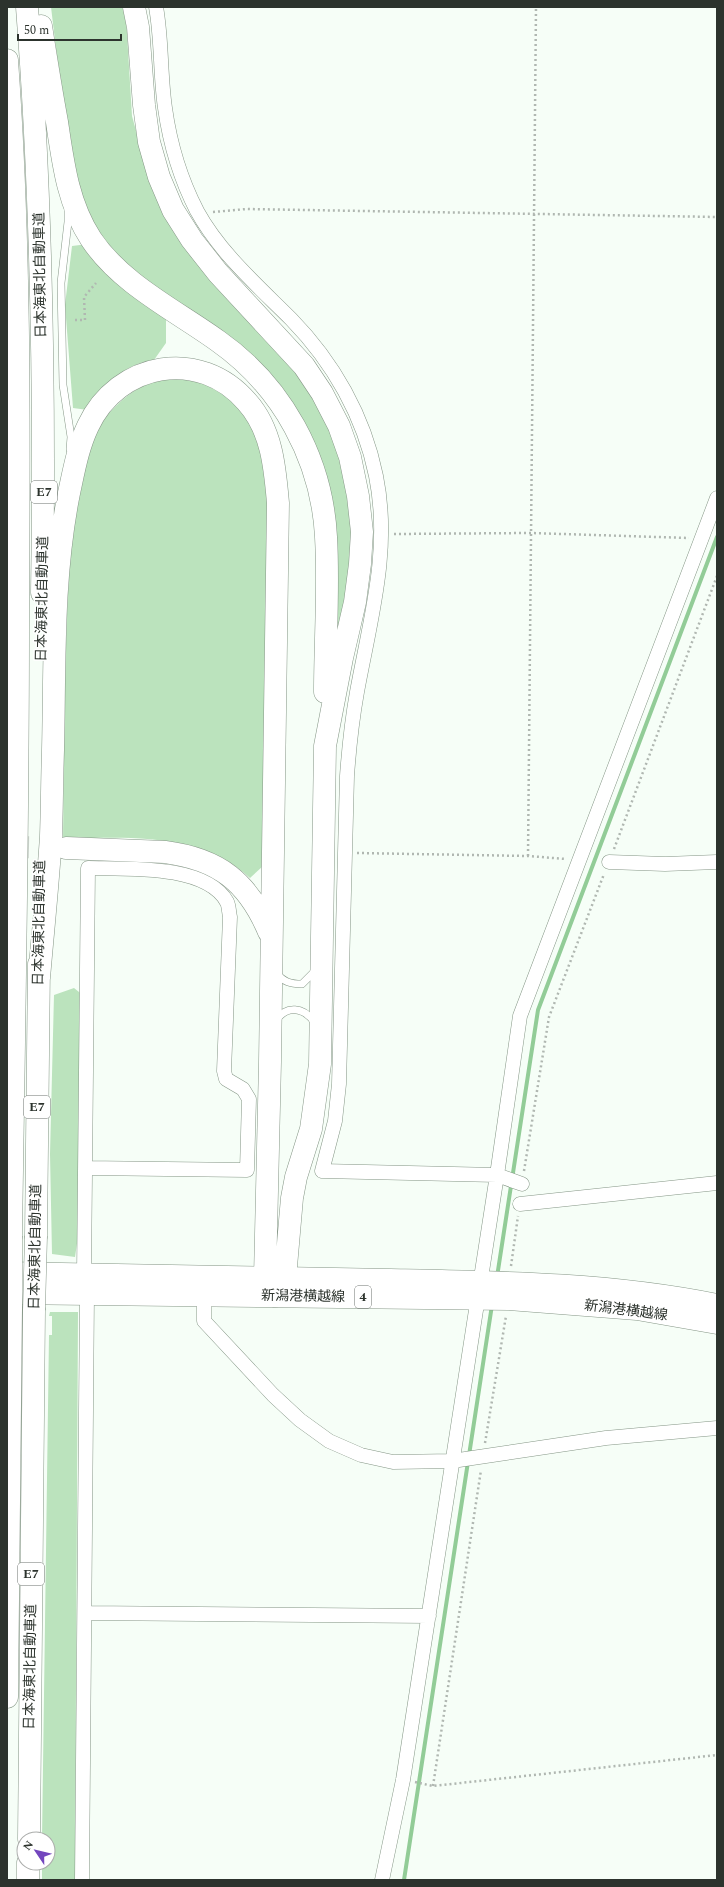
<svg xmlns="http://www.w3.org/2000/svg" width="724" height="1887" font-family="Spectral,'Noto Sans JP',serif">
<rect width="100%" height="100%" fill="#f6fef7"/>
<path fill="#bbe3bd" d="M51 7H122L126 17 132 116 150 182 320 403 342 457 355 512 350 592 337 635 295 411 123 265 92 227 77 180 57 57Z
M88 244 166 318V343L154 360C122 364 105 386 88 410L73 408 65 305 72 246Z
M173 376 205 382 232 401 251 421 264 462 268 503 263 866 250 878C202 832 125 837 63 839 64 765 64 690 67 615 70 558 71 472 101 423 104 418 109 413 113 409 132 389 147 383 173 376Z
M74 988 84 996 80 1223 75 1257 52 1254 50 1154 54 995Z
M50 1312H78L75 1880H42V1863H48V1839H42L49 1335H52V1316H49Z"/>
<g fill="none" stroke-linecap="round" stroke-linejoin="round">
<path stroke="#92cc97" stroke-width="4" d="M497 1277 538 1010 717 537
M404 1880 492 1305"/>
<path stroke="#ced5cf" stroke-width="22" stroke-dasharray="22 11" stroke-linecap="butt" d="M7 847 66 848"/>
<g stroke="#859686" stroke-width="8">
<path id="service" d="M68 210V222L61 283 63 385 71 437 70 449
M276 973C284 982 290 984 302 984L316 970
M275 1022C286 1004 304 1007 315 1023"/>
</g>
<g stroke="#859686" stroke-width="15">
<path id="minor" d="M156 7C162 40 160 74 165 108 170 144 180 178 197 211 220 253 258 286 291 319 333 362 364 416 376 476 391 550 370 620 357 692 352 720 349 748 347 776L339 1084 335 1121 322 1171 497 1175 522 1184
M609 862 665 864 717 862
M520 1204 717 1183
M84 1275 88 868C126 869 206 864 227 902 229 906 229 913 230 917L224 1071 226 1079 243 1089 249 1099 247 1170 85 1168
M204 1295V1321L273 1395 300 1420 329 1441 361 1455 393 1462 452 1461 606 1438 717 1428
M85 1613 429 1616
M82 1880 87 1294
M382 1880 403 1780 497 1175 520 1016 717 498"/>
</g>
<g stroke="#859686" stroke-width="23">
<path id="primary" d="M7 1273C135 1276 262 1277 390 1280 499 1282 609 1283 717 1305
M7 1293 509 1299 637 1309 717 1323"/>
</g>
<g stroke="#859686" stroke-width="23">
<path id="motorway" d="M27 7C42 202 45 398 42 593
M41 26C46 58 51 90 57 122 63 163 68 204 91 239 121 284 175 310 218 341 282 386 322 459 326 537 329 587 325 642 325 692
M7 60C21 251 19 442 18 633 18 834 14 1035 11 1236
M66 848 165 852C219 859 248 882 269 932
M39 978C43 931 48 884 51 836 52 808 52 779 53 750 55 664 52 577 69 493 74 470 78 447 88 426 118 362 200 347 247 402 272 430 275 468 278 503L270 1062 265 1277 275 1296 285 1278 292 1198 296 1177 311 1129 320 1064 325 746 342 658 355 602 360 564 362 532 358 496 350 457 339 426 322 393 304 366 218 273 192 240 173 210 159 177 149 142 144 105 138 27 134 7
M36 1236 39 964
M7 1697 11 1308
M29 1839 34 1310
M28 1880V1863"/>
</g>
<path stroke="#b0b7b1" stroke-width="2.5" stroke-dasharray="2 3" stroke-linecap="butt" d="M213 212 247 209 717 217
M75 320H85L84 297 96 283
M394 534 531 533 689 538
M614 849 717 576
M357 853 528 856 566 859
M528 856 536 7
M524 1171 549 1017 604 874
M511 1266 518 1216
M485 1443 506 1316
M415 1782 433 1786 717 1755
M433 1786 481 1470"/>
<use href="#service" stroke="#fff" stroke-width="7"/>
<use href="#minor" stroke="#fff" stroke-width="14"/>
<use href="#primary" stroke="#fff" stroke-width="22"/>
<use href="#motorway" stroke="#fff" stroke-width="22"/>
<g stroke="#859686" stroke-width="23" stroke-linecap="butt">
<path id="motorway-bridge" d="M11 1236V1308
M34 1310 36 1236"/>
</g>
<use href="#motorway-bridge" stroke="#fff" stroke-width="22"/>
</g>
<g text-anchor="middle" dominant-baseline="central" stroke-width="3" stroke-linejoin="round" paint-order="stroke">
<g fill="#fff" stroke="#6b706c" stroke-width="1">
<rect x="31" y="481" width="26" height="22" rx="3"/>
<rect x="24" y="1096" width="26" height="22" rx="3"/>
<rect x="355" y="1286" width="16" height="22" rx="3"/>
<rect x="18" y="1563" width="26" height="22" rx="3"/>
</g>
<g font-size="13" font-weight="bold" fill="#2c332d">
<text x="44" y="492">E7</text>
<text x="37" y="1107">E7</text>
<text x="363" y="1297">4</text>
<text x="31" y="1574">E7</text>
</g>
<g font-size="14" fill="#2c332d" stroke="#fff">
<text transform="translate(40 275) rotate(-91)">日本海東北自動車道</text>
<text transform="translate(42 599) rotate(-89)">日本海東北自動車道</text>
<text transform="translate(39 923) rotate(-89)">日本海東北自動車道</text>
<text transform="translate(35 1247) rotate(-89)">日本海東北自動車道</text>
<text transform="translate(303 1296) rotate(1)">新潟港横越線</text>
<text transform="translate(626 1310) rotate(7)">新潟港横越線</text>
<text transform="translate(30 1667) rotate(-89)">日本海東北自動車道</text>
</g>
</g>
<rect width="724" height="1887" fill="none" stroke="#2c332d" stroke-width="16"/>
<g transform="translate(36 1851) rotate(305)"><circle r="19" fill="#ffffff" stroke="#abadab"/>
<path d="M0-3L7 15L0 10L-7 15Z" fill="#7346be"/>
<text y="-6" font-size="11" font-weight="bold" text-anchor="middle" fill="#2c332d">N</text>
</g>
<path d="M18 34v6h103v-6" fill="none" stroke="#2c332d" stroke-width="2"/>
<text x="24" y="34" font-size="12" fill="#2c332d" stroke="#ffffff" stroke-width="3" paint-order="stroke">50 m</text>
</svg>
